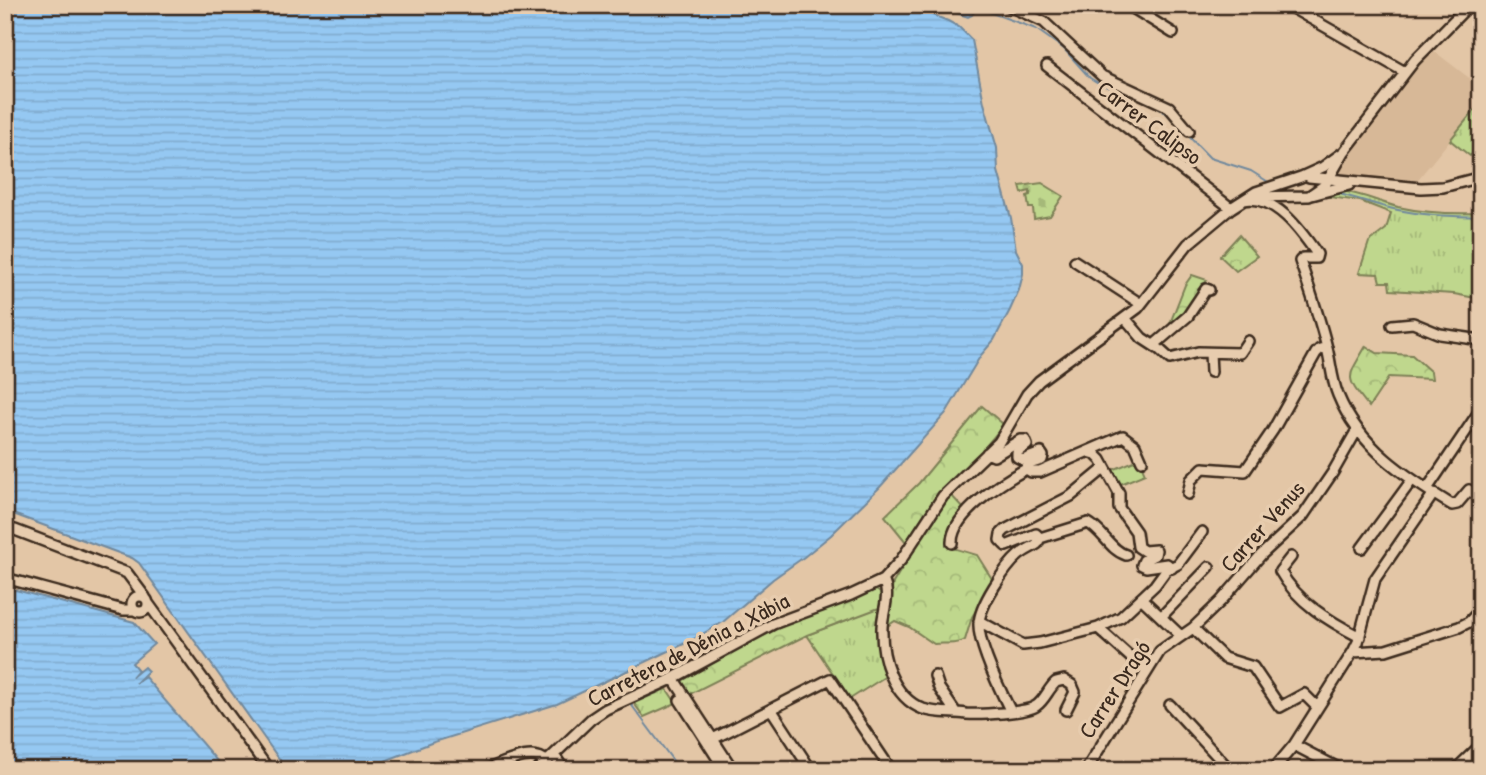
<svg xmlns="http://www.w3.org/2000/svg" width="1486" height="775" font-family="'Patrick Hand',sans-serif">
	<defs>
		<pattern id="grass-tufts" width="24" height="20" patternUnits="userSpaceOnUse" patternTransform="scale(1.75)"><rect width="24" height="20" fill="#bfd78d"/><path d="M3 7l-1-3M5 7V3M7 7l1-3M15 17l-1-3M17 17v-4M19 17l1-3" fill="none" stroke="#a5b979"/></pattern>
		<pattern id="forest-crowns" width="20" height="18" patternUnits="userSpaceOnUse" patternTransform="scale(1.75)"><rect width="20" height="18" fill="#bfd78d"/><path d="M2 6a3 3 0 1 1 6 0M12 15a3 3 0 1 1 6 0" fill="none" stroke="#a5b979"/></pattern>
		<pattern id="cemetery-stones" width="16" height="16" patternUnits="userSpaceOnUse" patternTransform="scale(1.75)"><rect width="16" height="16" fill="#bfd78d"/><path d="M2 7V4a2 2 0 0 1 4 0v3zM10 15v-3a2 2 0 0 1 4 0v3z" fill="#a5b979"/></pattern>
		<pattern id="water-rules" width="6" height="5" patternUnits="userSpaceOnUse" patternTransform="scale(1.75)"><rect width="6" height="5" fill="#95c8f2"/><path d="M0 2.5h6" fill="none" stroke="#81accf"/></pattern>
	</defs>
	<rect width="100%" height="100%" fill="#e3c6a6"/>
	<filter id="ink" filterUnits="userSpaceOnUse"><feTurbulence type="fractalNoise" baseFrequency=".0143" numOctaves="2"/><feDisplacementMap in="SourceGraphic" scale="14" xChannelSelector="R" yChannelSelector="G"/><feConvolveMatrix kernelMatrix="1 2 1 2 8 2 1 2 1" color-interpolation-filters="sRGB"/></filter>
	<g filter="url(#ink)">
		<path fill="#d7b897" d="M1430,48l51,39v15l-66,81 -73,-7 -3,-5 4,-12z"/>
		<path fill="url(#grass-tufts)" stroke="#7d8056" stroke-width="2" d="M1477,107l4,3v35l-11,11 -20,-16z
			M1340,191c21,2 38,11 58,16 27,6 55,7 83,6v86l-27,-5 -64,-4 -1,-8h-9l-2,-8 -19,-1 10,-31 17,-13 5,-16 -31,-12 -31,-4z
			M882,606c-4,23 -8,48 4,70l-36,23 -43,-64z
			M663,688h3l10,15 -32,14 -11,-15z"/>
		<path fill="url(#forest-crowns)" stroke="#7d8056" stroke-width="2" d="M1239,235l18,21 -21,15 -16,-15z
			M1192,275l15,5 -23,36 -17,15 18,-46z
			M1366,346l11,7 35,2 19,17 1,7 -43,-2 -20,30c-24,-31 -23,-27 -3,-61z
			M982,406l21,18v2l-23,27 -45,45 -29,44 -21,-26 34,-33z
			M950,494l15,16c-8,10 -19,22 -19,36l31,9 17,27 -22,35 -7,23c-10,6 -20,2 -31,4l-25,-17 -14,-6 -9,6 7,-44 32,-53z
			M876,590l6,4v12l-3,2 -72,27 -119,60 -8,-13 74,-42 35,-17z"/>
		<path fill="url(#cemetery-stones)" stroke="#7d8056" stroke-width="2" d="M1042,183l21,13 -13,20 -16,3 -1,-11h-4l-2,-12 3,-1v-4l-8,2 -2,-7z"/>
		<path fill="#bfd78d" stroke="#7d8056" stroke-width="2" d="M1139,459l6,15 -29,12 -6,-15z"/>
		<path fill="url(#water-rules)" stroke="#71899d" stroke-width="2" d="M5,5h902l41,16 11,6 13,13 12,63 13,45 1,23 13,47 5,32 7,14v10l-4,16 -9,20 -16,30 -13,15 -35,58 -66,74 -49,48 -27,22 -31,22 -50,43 -33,19 -133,63 -126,39 -69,27h-75l-148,-207 -7,-5 -127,-47z
			M933,5h46l-7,10 -4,2z
			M5,587l129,35 20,22 -22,19 6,7 -6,7 12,-10 4,4 -12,12 9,-6 79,92 -219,1z"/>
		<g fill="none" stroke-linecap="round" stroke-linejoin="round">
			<path stroke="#71899d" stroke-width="2" d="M978,8l58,21 28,20 26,29 10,6 41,15
				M1155,106l12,8 43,44 41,13 19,12
				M1334,193c22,4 43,13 64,17 28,6 55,6 83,7
				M616,675l6,10
				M630,703l50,67"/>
			<defs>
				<path id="minor" d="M1007,5l37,17 58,54 67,31 20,24
					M1128,5l45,28
					M1287,5l118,67
					M1047,66l184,142
					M1309,177l112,11 22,-1 38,-10
					M1309,196l16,-11 19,-33 71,-92 54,-55
					M1253,197l55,-1 41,-11
					M1244,200c31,-6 57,31 73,54l-1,4h-13l-3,3c10,29 20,58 27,87 4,16 5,33 11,47 21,52 68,82 114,110l5,-1 12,-14 12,9
					M1075,261l66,43
					M1125,318l17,20 17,11 11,10 28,-7 42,1 8,-12
					M1392,325l21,-2 27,11 41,6
					M1154,345l34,-29 18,-27 3,1
					M1210,353l1,19
					M1088,452l7,2 6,6 18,33v15l17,24 2,15 6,4 12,-1 -1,5 -11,5 -2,5 4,2 21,-3 5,4
					M987,453l7,3 26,-16h5l2,5 -10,7v5l6,3 18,-7 2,3 -1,4 -13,4 -3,5 5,3h9l83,-36 12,9 7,16
					M1105,468l-34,28 -66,34 -4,4 -1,6 6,6 30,-12 4,4 48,-15c15,8 22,27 38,32
					M1427,489l54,-80
					M1188,494l3,-14 12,-12 42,3 28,-41 43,-77 4,-4 7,-2
					M5,529l10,1 112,43 18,24
					M952,543c-1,-29 52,-62 74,-74
					M1362,548l50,-68
					M1291,557l-11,14c17,31 49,50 80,66
					M5,578l118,32h10
					M883,580c8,15 0,30 -1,47 -1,30 10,70 41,82 14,5 30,3 43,5 13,1 60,-1 70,-8 9,-6 12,-17 20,-24l8,-2 8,5 3,7 -9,18
					M132 604a8 8 0 1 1 16 0a8 8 0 1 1-16 0Z
					M1141,598l39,37
					M148,603l121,167
					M1161,617l48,-50
					M979,621l44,24 17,-2 58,-15 23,-11 34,-32 11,-15 12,-6 24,-32
					M1098,628l49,44
					M1193,628l31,30 29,9 27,40 24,-13 13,13
					M1353,652l5,-10 17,-63 59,-86
					M935,676l4,12 17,25
					M673,678l60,92
					M680,700l45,70
					M1170,705l60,65
					M771,709l40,61
					M1010,710c-9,-18 -32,-65 -31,-86 0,-18 26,-57 40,-69 6,-5 12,-7 18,-11l3,-6
					M707,742l123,-63 61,91
					M1294,745l48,25
					M554,755l10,15
					M485,770c18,-6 47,-23 62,-8
					M538,770l53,-51 15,-10 62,-28 105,-57 78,-29 32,-15 18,-20 42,-64 56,-54 28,-48 12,-13 99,-73 50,-64 43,-36 25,-16 45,-15 22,-10 21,-15
					M1086,770l74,-119 33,-23 28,-27 40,-46 42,-39 30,-44 24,-42
					M1273,770l21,-25 59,-93 33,-2 73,-23 10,-5 12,-13
					M1455,770l26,-25"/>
			</defs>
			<use href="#minor" stroke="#3b2a1e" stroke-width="14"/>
			<use href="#minor" stroke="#e7ccae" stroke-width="9"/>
		</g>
	</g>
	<g text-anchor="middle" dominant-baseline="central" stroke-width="7" stroke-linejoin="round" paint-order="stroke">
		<g font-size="23" fill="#3b2a1e" stroke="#e7ccae">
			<text transform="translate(1150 122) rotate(37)">Carrer Calipso</text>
			<text transform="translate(1262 526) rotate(-48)">Carrer Venus</text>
			<text transform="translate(688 649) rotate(-27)">Carretera de Dénia a Xàbia</text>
			<text transform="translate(1114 689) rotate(-57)">Carrer Dragó</text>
		</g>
	</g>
	<rect width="1486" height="775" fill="none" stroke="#e7ccae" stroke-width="28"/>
	<rect x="14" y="14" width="1458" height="747" fill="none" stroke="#3b2a1e" stroke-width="2.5" filter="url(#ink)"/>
</svg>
